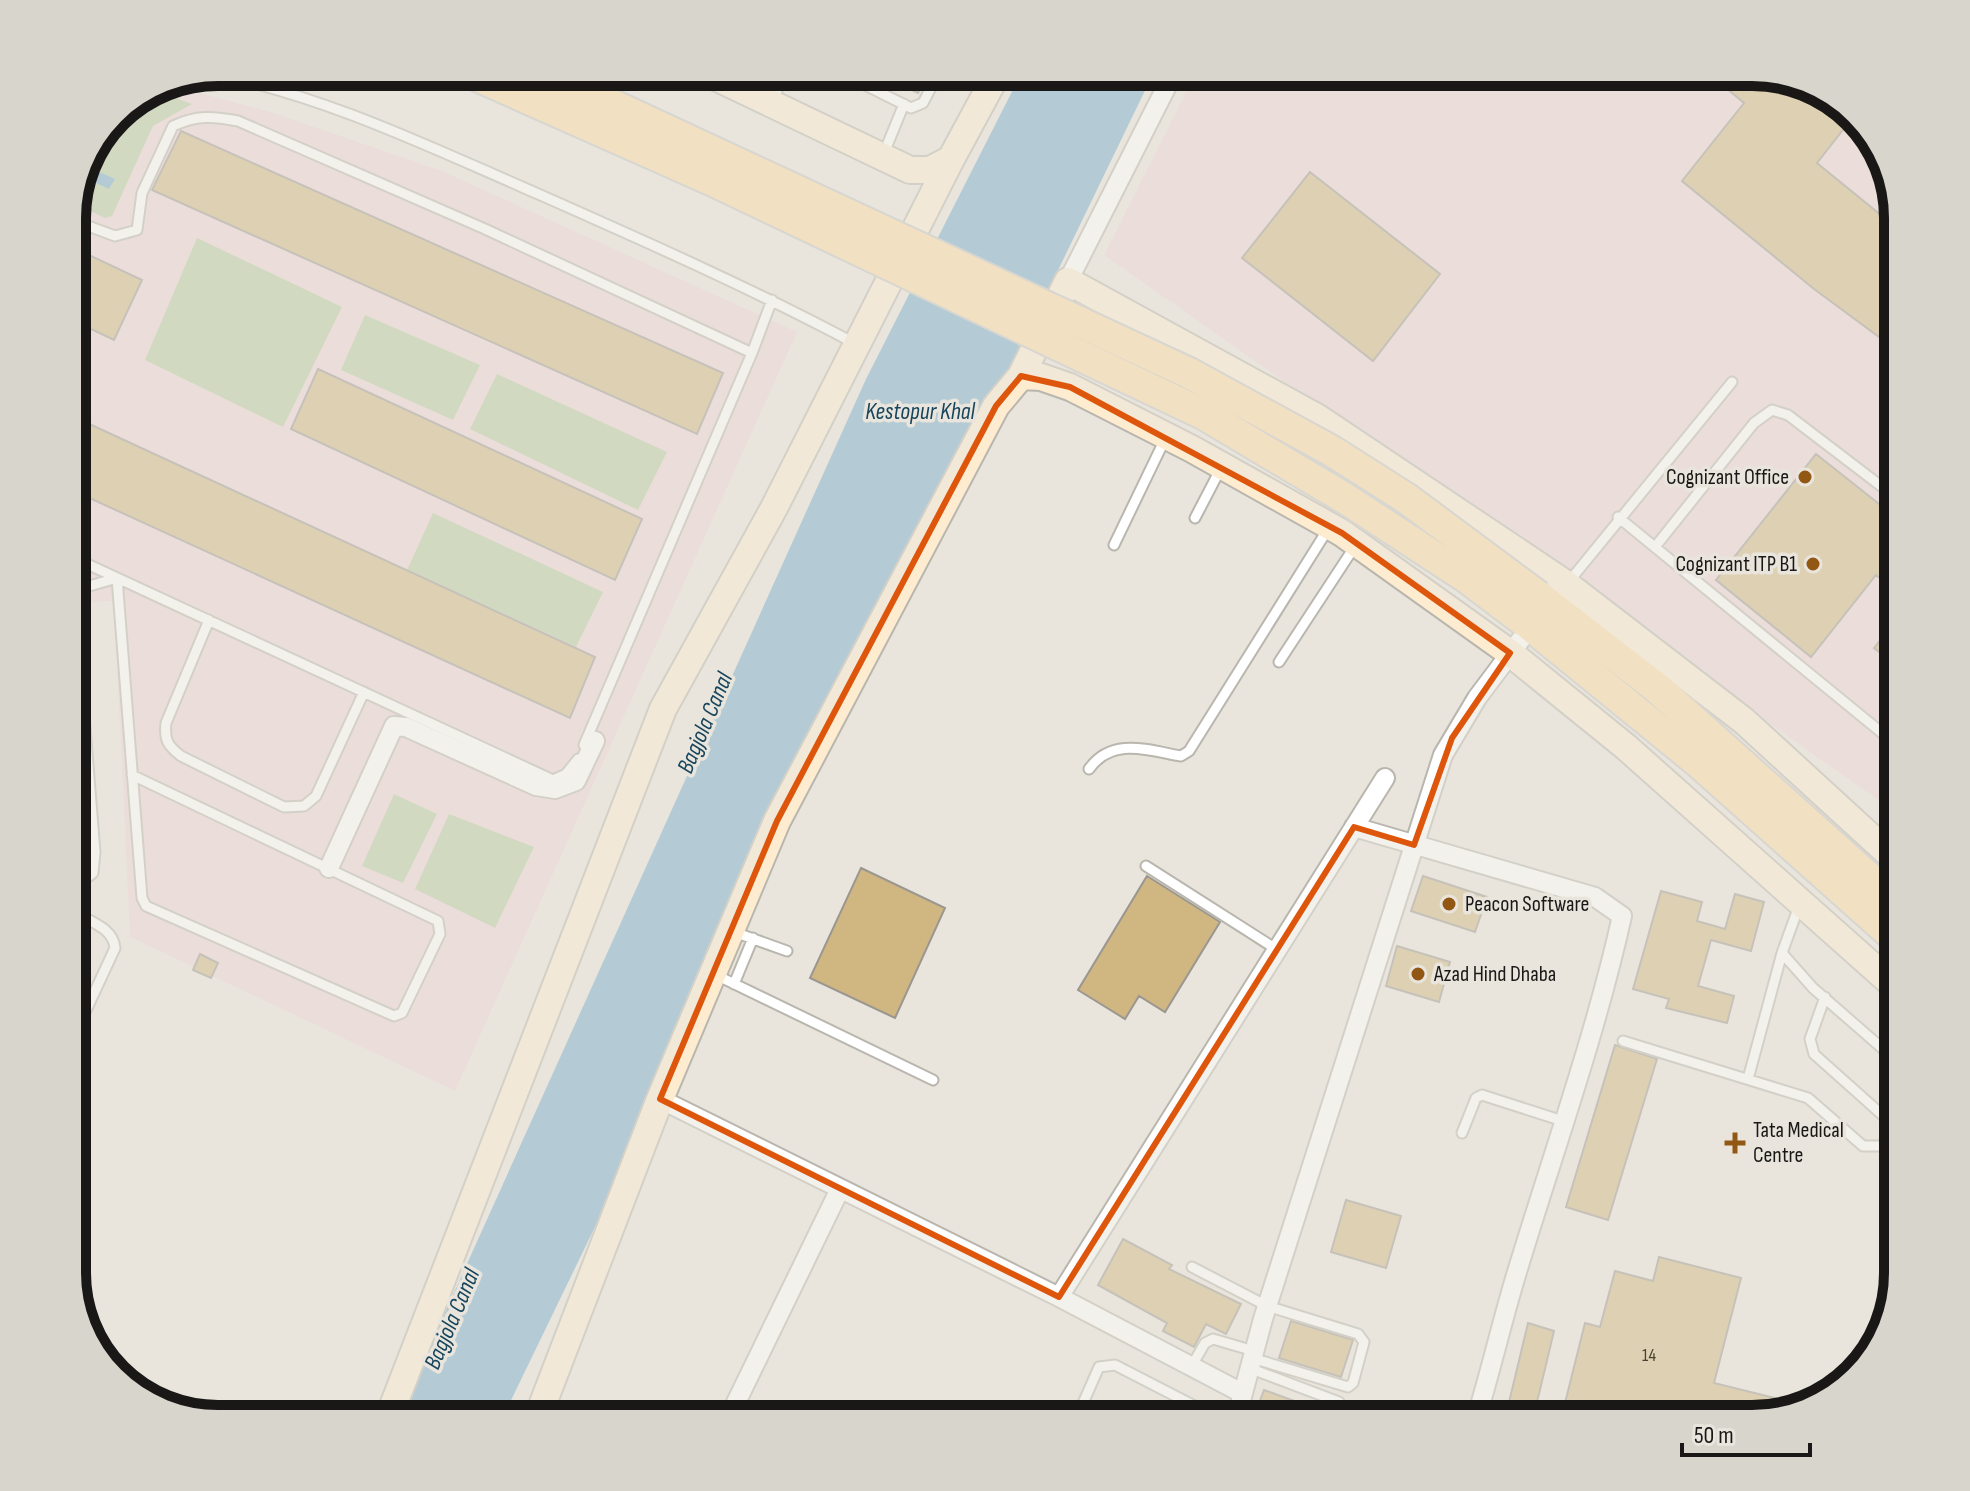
<svg xmlns="http://www.w3.org/2000/svg" width="1970" height="1491" font-family="'Sofia Sans Condensed',sans-serif">
	<rect width="100%" height="100%" fill="#e9e5dd"/>
	<path fill="#eed4d7" d="M1196,72h557l88,30 42,51 15,64v597l-794,-559z
		M178,87l96,26 168,58 355,161 -342,759 -325,-154 -16,-336 -42,2v-395l15,-54 34,-45z"/>
	<path fill="#b5caa0" d="M162,93l30,11 -39,22 -41,90 -7,2 -31,-15 13,-49 34,-45z
		M197,238l145,69 -59,120 -138,-67z
		M365,315l115,50 -27,55 -112,-50z
		M497,374l170,78 -29,58 -168,-81z
		M433,513l170,79 -27,55 -169,-77z
		M394,794l43,20 -34,69 -41,-17z
		M449,814l85,33 -39,81 -80,-39z"/>
	<path fill="#74accd" d="M1022,72h132l-652,1347h-105l469,-1040z
		M84,165l31,14 -6,10 -28,-13z"/>
	<path fill="#d0b782" stroke="#9b9790" stroke-width="2" d="M871,72h58l-11,21z
		M1707,72h46l88,30 12,15 -36,46 81,66v122l-84,-62 -132,-108 62,-78z
		M181,131l542,242 -26,61 -545,-244z
		M1310,172l130,102 -67,87 -131,-103z
		M72,247l70,33 -28,60 -42,-20z
		M318,369l324,150 -27,61 -324,-151z
		M72,416l523,241 -25,61 -498,-228z
		M1816,454l82,65v74l-22,-18 -65,82 -95,-77z
		M1898,618v49l-24,-19z
		M861,868l84,40 -50,110 -85,-40z
		M1147,876l73,46 -55,90 -26,-16 -14,23 -47,-29z
		M1423,876l64,21 -12,35 -64,-21z
		M1661,891l41,11 -5,19 28,8 10,-35 29,8 -13,49 -40,-11 -13,46 36,10 -7,27 -61,-15 3,-9 -36,-10z
		M1397,946l53,16 -11,40 -53,-16z
		M200,954l18,9 -7,15 -18,-8z
		M1615,1045l42,14 -49,161 -42,-13z
		M1346,1200l55,16 -15,52 -55,-16z
		M1123,1239l49,26 -3,4 72,35 -15,30 -20,-10 -12,23 -31,-16 4,-8 -69,-38z
		M1659,1257l82,21 -27,105 93,23 -55,13h-191l24,-96 15,4 15,-56 38,10z
		M1291,1321l62,19 -12,37 -62,-19z
		M1528,1323l26,8 -15,63 -7,25h-27z
		M1264,1390l69,25v4h-80z"/>
	<g fill="none" stroke-linecap="round" stroke-linejoin="round">
		<defs>
			<path id="lane" d="M839,72l72,36 12,-5 16,-31
				M214,74c108,22 205,68 306,112 113,50 225,99 334,157
				M772,102l13,-30
				M884,153l20,-49
				M72,220l43,16 22,-6 5,-37 31,-67c24,-11 39,-10 65,-5l247,108 267,124 20,-53
				M1618,517l280,229
				M1195,518l26,-50
				M1114,545l52,-108
				M1655,547l99,-124 18,-13 16,5 110,84
				M72,557l481,223 13,-6 12,-15
				M1567,584l165,-202
				M72,591l45,-13 25,320 4,8 248,110 8,-3 38,-79 -2,-13 -306,-146
				M209,620l-43,103c-2,17 2,23 15,33l103,51 20,-1 12,-10 48,-104
				M1279,662l76,-116
				M584,745l168,-392
				M1089,769c23,-32 58,-19 92,-13l8,-5 139,-222
				M1146,866l130,83
				M72,881l12,-1 9,-7 2,-21 -11,-137 -4,-9 -8,-3
				M734,932l53,19
				M1782,953l31,35 85,74
				M716,975l217,105
				M734,984l19,-46
				M1825,997l-15,42 4,15 84,75
				M72,1020l11,-3 32,-69c-2,-21 -27,-27 -43,-37
				M1623,1041l185,57 55,48h35
				M1748,1079l34,-126 17,-47
				M1462,1133l14,-35 6,-3 84,27
				M1192,1267l75,39 91,28 6,8 -11,41 -5,4 -96,-29
				M1191,1367l14,-24 8,-4 41,12
				M1249,1368l90,34 4,6 -3,11
				M1076,1419l23,-52 16,-2 105,54"/>
			<path id="street" d="M1068,281l106,-209
				M1354,827l241,70 27,19c-27,121 -69,237 -105,356 -15,49 -26,98 -41,147
				M329,868l65,-142 12,1 130,59 19,3 21,-8 19,-40
				M660,1099l399,198 183,96
				M1059,1297l326,-519
				M728,1419l111,-228
				M1236,1419l27,-100 180,-564 34,-57 54,-72"/>
			<path id="secondary" d="M705,72l205,98h20l21,-11 47,-87
				M1021,376l47,-95 250,137 248,166 178,137 154,141
				M388,1419l275,-710 111,-201 177,-349
				M537,1419l123,-320 117,-278 219,-415 25,-30 20,1 29,10 122,62 150,84 168,120 116,94 272,242"/>
			<path id="primary" d="M1538,596l119,92 241,216
				M1531,626l167,136 200,178"/>
		</defs>
		<use href="#lane" stroke="#b9b6ae" stroke-width="13"/>
		<use href="#street" stroke="#b9b6ae" stroke-width="22"/>
		<use href="#secondary" stroke="#b9b6ae" stroke-width="30"/>
		<use href="#primary" stroke="#c3c3c2" stroke-width="34"/>
		<use href="#lane" stroke="#fff" stroke-width="9"/>
		<use href="#street" stroke="#fff" stroke-width="18"/>
		<use href="#secondary" stroke="#fdecd0" stroke-width="26"/>
		<use href="#primary" stroke="#fad9a0" stroke-width="30"/>
		<defs>
			<path id="primary-bridge" d="M468,72l243,108 494,235 141,84 121,79 57,43
				M542,72l647,301 143,78 74,47 132,98"/>
		</defs>
		<use href="#primary-bridge" stroke="#c3c3c2" stroke-width="34" stroke-linecap="butt"/>
		<use href="#primary-bridge" stroke="#fad9a0" stroke-width="30"/>
	</g>
	<path d="M0 0H1970V1491H0ZM1021,376l49,11 272,146 168,120 -58,85 -38,107 -60,-18 -295,470 -399,-198 117,-278 219,-415z" fill="#e9e5dd" fill-opacity=".55" fill-rule="evenodd"/>
	<path fill="none" stroke="#de560c" stroke-width="6" stroke-linejoin="round" d="M1021,376l49,11 272,146 168,120 -58,85 -38,107 -60,-18 -295,470 -399,-198 117,-278 219,-415z"/>
	<g fill="#915713" stroke="#e9e5dd" stroke-width="3">
		<circle cx="1805" cy="477" r="8"/>
		<circle cx="1813" cy="564" r="8"/>
		<circle cx="1449" cy="904" r="8"/>
		<circle cx="1418" cy="974" r="8"/>
		<path d="M1731 1131h8v8h8v8h-8v8h-8v-8h-8v-8h8z"/>
	</g>
	<g text-anchor="middle" dominant-baseline="central" stroke-width="7" stroke-linejoin="round" paint-order="stroke">
		<g font-size="18" fill="#484031">
			<text x="1649" y="1355">14</text>
		</g>
		<g font-size="22" fill="#1a1816" stroke="#e9e5dd" text-anchor="start">
			<text x="1789" y="477" text-anchor="end">Cognizant Office</text>
			<text x="1797" y="564" text-anchor="end">Cognizant ITP B1</text>
			<text x="1465" y="904">Peacon Software</text>
			<text x="1434" y="974">Azad Hind Dhaba</text>
			<text x="1753" y="1130">Tata Medical<tspan x="1753" dy="25">Centre</tspan></text>
		</g>
		<g font-size="24" font-style="italic" fill="#17455c" stroke="#e9e5dd">
			<text x="920" y="411">Kestopur Khal</text>
			<text transform="translate(705 723) rotate(-67)">Bagjola Canal</text>
			<text transform="translate(452 1319) rotate(-67)">Bagjola Canal</text>
		</g>
	</g>
	<path d="M0 0H1970V1491H0ZM218 86H1752A132 132 0 0 1 1884 218V1273A132 132 0 0 1 1752 1405H218A132 132 0 0 1 86 1273V218A132 132 0 0 1 218 86Z" fill="#d8d5cd" fill-rule="evenodd"/>
	<path fill="none" stroke="#1a1816" stroke-width="10" d="M218 86H1752A132 132 0 0 1 1884 218V1273A132 132 0 0 1 1752 1405H218A132 132 0 0 1 86 1273V218A132 132 0 0 1 218 86Z"/>
	<path d="M1682 1443v12h128v-12" fill="none" stroke="#1a1816" stroke-width="4"/>
	<text x="1694" y="1443" font-size="24" fill="#1a1816" stroke="#e9e5dd" stroke-width="6" paint-order="stroke">50 m</text>
</svg>
